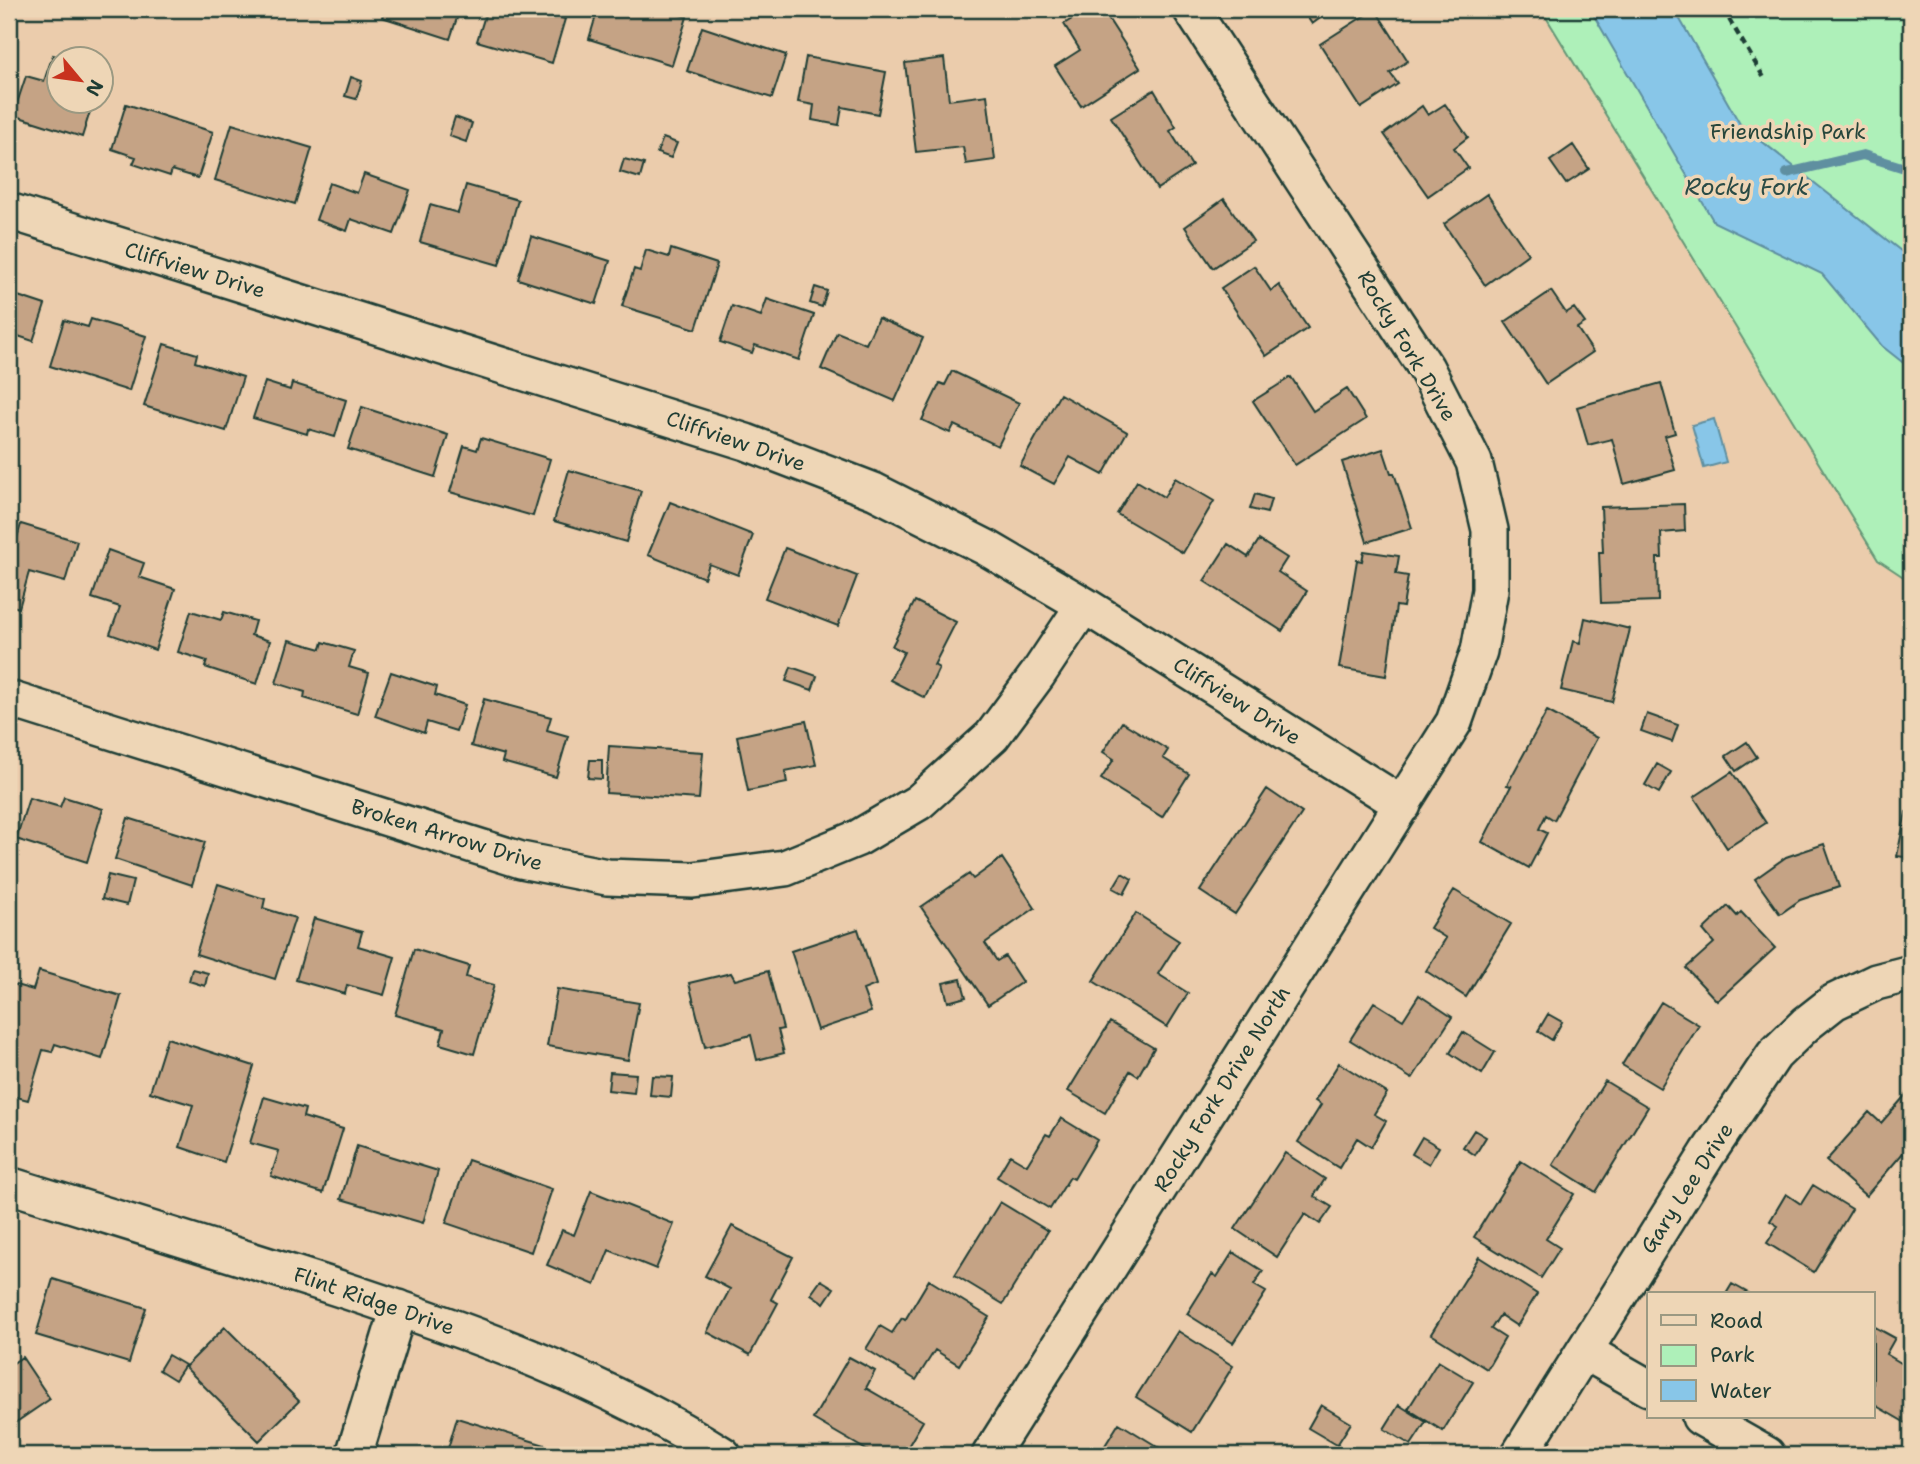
<svg xmlns="http://www.w3.org/2000/svg" width="1920" height="1464" font-family="'Shantell Sans',sans-serif">
	<rect width="100%" height="100%" fill="#ebccac"/>
	<filter id="ink" filterUnits="userSpaceOnUse"><feTurbulence type="fractalNoise" baseFrequency=".0143" numOctaves="2"/><feDisplacementMap in="SourceGraphic" scale="14" xChannelSelector="R" yChannelSelector="G"/><feConvolveMatrix kernelMatrix="1 2 1 2 8 2 1 2 1" color-interpolation-filters="sRGB"/></filter>
	<g filter="url(#ink)">
		<path fill="#aef0b9" stroke="#669676" stroke-width="2" d="M1541,9h370v573l-33,-22z"/>
		<path fill="#88c6e8" stroke="#5e8fa0" stroke-width="2" d="M1590,9h84l66,115 166,131 5,7v107l-29,-23 -60,-72 -108,-52z
			M1714,419l12,43 -22,6 -12,-43z"/>
		<g fill="none" stroke-linecap="round" stroke-linejoin="round">
			<path stroke="#5e8fa0" stroke-width="10" d="M1787,173l76,-18 48,15"/>
		</g>
		<path fill="#c5a385" stroke="#1f3d34" stroke-width="2" d="M384,9h76l-10,30 -68,-22z
			M487,9h44l34,10 -13,44 -75,-22z
			M598,9h62l27,8 -15,48 -83,-26z
			M1088,9h14l38,59 -59,38 -26,-40 25,-16 -16,-26z
			M1302,9h31l-21,15z
			M1375,9l33,52 -18,12 8,11 -37,24 -41,-64z
			M702,27l84,28 -14,43 -85,-27z
			M53,55l15,5h-8v42h33l-11,35 -69,-22 13,-39 18,5z
			M806,57l80,15 -8,42 -36,-7 -3,18 -27,-5 2,-15 -16,-3z
			M944,58l5,42 38,-5 8,65 -29,4 -3,-17 -47,5 -11,-89z
			M351,77l11,4 -6,18 -11,-3z
			M1154,90l22,37 -6,4 22,35 -35,23 -46,-72z
			M126,104l87,28 -15,46 -26,-8 -2,6 -37,-12 3,-7 -24,-8z
			M1445,104l23,33 -14,11 14,20 -40,28 -44,-62 38,-28 6,9z
			M455,117l17,6 -6,19 -17,-6z
			M232,124l80,24 -17,56 -80,-24z
			M663,138l14,5 -6,15 -14,-5z
			M1573,145l16,24 -23,15 -16,-23z
			M624,159l20,5 -4,14 -20,-6z
			M364,174l46,16 -16,44 -43,-15 -4,12 -31,-11 13,-37 28,10z
			M466,185l52,15 -19,65 -79,-23 10,-37 28,8z
			M1487,194l41,60 -43,31 -41,-61z
			M1224,199l29,42 -40,27 -28,-41z
			M531,236l79,25 -14,43 -78,-25z
			M671,249l46,15 -21,65 -74,-23 12,-37 6,2 6,-21 23,7z
			M1254,266l17,25 8,-6 29,43 -42,28 -45,-68z
			M815,287l12,4 -5,16 -12,-4z
			M1551,291l15,22 8,-5 11,15 -8,5 16,24 -47,32 -41,-62z
			M9,293l36,12 -12,36 -24,-8z
			M767,299l47,16 -15,45 -44,-15 -3,8 -32,-11 12,-36 29,10z
			M878,318l45,20 -28,63 -74,-32 16,-37 29,12z
			M91,319l55,17 -17,55 -79,-25 14,-46 24,7z
			M164,344l33,10 -2,8 48,15 -17,54 -82,-25z
			M952,371l67,32 -21,43 -44,-21 -4,8 -28,-13 18,-37 5,2z
			M1291,377l22,34 34,-22 19,30 -71,46 -42,-64z
			M265,382l25,8 2,-7 54,17 -11,37 -27,-8 -1,5 -54,-16z
			M1661,383l14,50 -10,3 10,34 -51,14 -12,-45 -24,6 -11,-38z
			M1060,394l67,38 -24,43 -33,-18 -16,27 -34,-18z
			M362,407l86,28 -13,42 -87,-28z
			M481,438l69,21 -17,57 -83,-24 14,-46 13,4z
			M1383,449l8,24h3l18,55 -45,14 -25,-80z
			M569,470l72,21 -15,51 -72,-21z
			M1175,478l39,23 -31,52 -66,-39 20,-33 27,16z
			M1255,494l16,5 -4,14 -17,-4z
			M670,502l83,33 -15,40 -29,-11 -5,14 -56,-23z
			M1684,504l1,27 -24,2 1,25h-5l1,43 -57,2 -2,-51h4l-2,-45z
			M21,524l56,17 -12,41 -36,-10 -10,36 -10,-3v-46h2z
			M1259,540l28,18 -9,14 29,19 -25,40 -78,-50 24,-37 20,13z
			M785,548l72,28 -19,50 -73,-28z
			M108,550l36,13 -5,14 36,12 -20,61 -45,-16 10,-27 -28,-9z
			M1364,551l35,5 -3,18 12,2 -5,31 -7,-1 -10,70 -47,-8 18,-108 5,1z
			M915,601l41,21 -22,43 5,3 -14,30 -35,-18 14,-28 -12,-6z
			M191,611l30,9 3,-8 31,9 -4,14 19,6 -13,43 -52,-17 2,-6 -29,-9z
			M1585,618l45,11 -18,73 -51,-12 12,-49 7,2z
			M289,640l32,9 2,-7 31,9 -5,16 20,6 -12,41 -53,-16 1,-6 -29,-9z
			M791,667l26,9 -5,14 -26,-9z
			M391,672l46,15 -2,8 30,10 -9,26 -29,-9 -3,11 -49,-17z
			M484,699l67,18 -4,13 21,6 -12,41 -54,-15 2,-7 -33,-9z
			M1547,711l50,27 -43,82 -8,-5 -7,14 8,4 -18,35 -47,-26 29,-56 -4,-1z
			M1647,714l31,11 -6,17 -31,-11z
			M806,721l10,44 -31,6 2,12 -39,8 -11,-55z
			M1122,722l46,28 -5,8 26,16 -27,43 -61,-38 13,-20 -11,-7z
			M1747,742l10,15 -21,14 -10,-15z
			M609,746l94,6 -4,47 -93,-6z
			M590,760h12v19l-14,-1z
			M1657,764l14,8 -12,21 -14,-8z
			M1732,772l34,51 -39,25 -33,-51z
			M1267,789l35,24 -67,101 -35,-23z
			M64,797l39,12 -16,53 -71,-23 13,-41 31,9z
			M1906,812l5,1v45l-14,-2z
			M128,818l77,24 -13,43 -77,-26z
			M1824,844l15,43 -39,13 -20,14 -25,-35 31,-22z
			M1002,858l33,50 -50,35 12,18 8,-5 17,26 -34,23 -67,-98 48,-33 4,5z
			M1122,873l10,6 -8,15 -11,-6z
			M108,875l25,6 -6,24 -25,-6z
			M218,884l47,15 -2,9 32,10 -20,61 -79,-25z
			M1454,890l57,34 -45,73 -40,-26 20,-33 -16,-10z
			M1728,906l9,10 4,-4 34,36 -58,53 -31,-33 28,-25 -11,-13z
			M1136,913l43,28 -21,33 30,19 -21,34 -74,-46z
			M314,918l48,14 -4,14 37,11 -11,38 -37,-10 -2,9 -49,-14z
			M858,929l18,56 -13,5 8,22 -54,18 -26,-79z
			M414,949l55,17 -3,11 28,8 -20,69 -34,-10 4,-15 -49,-14z
			M192,969l16,4 -3,13 -16,-5z
			M39,971l82,25 -19,63 -47,-15 -3,8 -9,-2 -15,50 -19,-5v-112l24,7z
			M768,971l15,58 -5,1 6,23 -27,7 -6,-25 -46,12 -16,-64 42,-10 4,7z
			M961,979l5,18 -18,5 -5,-19z
			M557,989l82,14 -11,57 -81,-14z
			M1419,995l33,22 -40,62 -62,-39 24,-38 29,18z
			M1661,1002l38,23 -39,63 -38,-23z
			M1548,1014l14,8 -10,18 -14,-9z
			M1110,1022l44,26 -16,28 -8,-5 -25,42 -37,-22z
			M1463,1032l32,20 -13,22 -32,-21z
			M167,1038l87,28 -30,96 -44,-15 13,-42 -43,-13z
			M1339,1063l48,30 -13,21 12,7 -15,26 -14,-9 -18,30 -41,-26 23,-37 -6,-4z
			M610,1072l26,2 -2,19 -26,-3z
			M652,1076l21,1 -2,20 -21,-2z
			M1605,1081l43,26 -52,85 -43,-27z
			M1911,1089v71l-8,-7 -37,43 -40,-35 43,-49 12,11z
			M264,1097l41,12 -2,8 40,12 -20,64 -52,-17 8,-25 -29,-8z
			M1061,1118l36,22 -23,39 -4,-2 -20,32 -53,-32 13,-22 17,10 19,-31 4,2z
			M1474,1130l12,7 -11,18 -12,-8z
			M1422,1137l17,10 -10,17 -17,-10z
			M357,1146l81,25 -15,52 -82,-24z
			M1285,1153l40,26 -11,17 18,11 -12,17 -15,-10 -28,43 -42,-28z
			M468,1160l84,29 -21,63 -85,-29z
			M1521,1161l53,33 -28,45 14,9 -19,30 -67,-41z
			M1813,1185l39,24 -38,63 -47,-29 11,-17 -8,-5 16,-27 15,10z
			M591,1191l83,33 -18,45 -47,-19 -14,35 -48,-20 15,-35 12,5z
			M1000,1202l48,29 -45,73 -48,-29z
			M732,1226l61,31 -22,42 7,4 -28,52 -43,-23 23,-43 -25,-13z
			M1233,1252l30,19 -9,14 12,7 -33,51 -46,-29 25,-40 5,3z
			M1479,1257l58,37 -20,32 -17,-11 -9,14 14,9 -18,31 -56,-35z
			M53,1279l93,29 -17,55 -93,-28z
			M821,1280l13,8 -10,15 -13,-9z
			M929,1280l60,37 -30,48 -24,-15 -19,30 -50,-31 14,-23 12,7 10,-15 3,2z
			M1732,1284l18,10h-24z
			M1873,1326l22,12 -9,16 25,15v57l-38,-22z
			M225,1327l74,74 -40,40 -74,-74z
			M1178,1331l55,35 -41,66 -56,-35z
			M168,1355l17,10 -10,15 -16,-10z
			M22,1357l28,42 -41,28v-61z
			M849,1357l26,14 -9,17 57,33 -20,34h-28l-62,-36z
			M1438,1361l35,21 -30,49 -35,-22z
			M1321,1405l30,18 -14,22 -29,-17z
			M1399,1405l27,17 -15,23 -27,-16z
			M457,1418l91,28 -3,9h-99z
			M1119,1423l44,27 -3,5h-61z"/>
		<g fill="none" stroke-linecap="round" stroke-linejoin="round">
			<defs>
				<path id="minor" d="M9,211l737,231 128,49 113,57 97,57 319,200
					M9,699l512,161 86,17 86,3 92,-12 73,-30 61,-36 73,-66 46,-62 46,-69
					M9,1185c112,35 224,69 335,105 131,43 262,91 379,165
					M1584,1351l65,37
					M1700,1417l67,38
					M354,1455l45,-147
					M990,1455l464,-733 25,-71 11,-61v-60l-16,-68 -48,-94 -235,-359
					M1519,1455l189,-302 66,-98 32,-31 28,-22 42,-20 35,-9"/>
			</defs>
			<use href="#minor" stroke="#1f3d34" stroke-width="40"/>
			<path stroke="#1f3d34" stroke-width="4.5" stroke-dasharray="7 5" stroke-linecap="butt" d="M1723,9l43,72"/>
			<use href="#minor" stroke="#eed6b6" stroke-width="35"/>
		</g>
	</g>
	<g text-anchor="middle" dominant-baseline="central" stroke-width="7" stroke-linejoin="round" paint-order="stroke">
		<g font-size="21" fill="#26463b" stroke="#eed6b6">
			<text x="1788" y="132">Friendship Park</text>
		</g>
		<g font-size="21" fill="#1f3d34" stroke="#eed6b6">
			<text transform="translate(195 270) rotate(17)">Cliffview Drive</text>
			<text transform="translate(1407 346) rotate(59)">Rocky Fork Drive</text>
			<text transform="translate(736 441) rotate(19)">Cliffview Drive</text>
			<text transform="translate(1237 701) rotate(32)">Cliffview Drive</text>
			<text transform="translate(447 835) rotate(17)">Broken Arrow Drive</text>
			<text transform="translate(1222 1089) rotate(-58)">Rocky Fork Drive North</text>
			<text transform="translate(1687 1188) rotate(-57)">Gary Lee Drive</text>
			<text transform="translate(374 1301) rotate(19)">Flint Ridge Drive</text>
		</g>
		<g font-size="23" font-style="italic" fill="#2a4b46" stroke="#eed6b6">
			<text x="1747" y="187">Rocky Fork</text>
		</g>
	</g>
	<rect width="1920" height="1464" fill="none" stroke="#eed6b6" stroke-width="35"/>
	<rect x="18" y="18" width="1885" height="1429" fill="none" stroke="#1f3d34" stroke-width="2.5" filter="url(#ink)"/>
	<rect x="1647" y="1292" width="228" height="126" fill="#eed6b6" stroke="#9b9982" stroke-width="2"/>
	<rect x="1661" y="1315" width="35" height="10" fill="#eed6b6" stroke="#9b9982" stroke-width="2"/>
	<text x="1710" y="1328" font-size="21" fill="#1f3d34">Road</text>
	<rect x="1661" y="1345" width="35" height="21" fill="#aef0b9" stroke="#9b9982" stroke-width="2"/>
	<text x="1710" y="1362" font-size="21" fill="#1f3d34">Park</text>
	<rect x="1661" y="1380" width="35" height="21" fill="#88c6e8" stroke="#9b9982" stroke-width="2"/>
	<text x="1710" y="1398" font-size="21" fill="#1f3d34">Water</text>
	<g transform="translate(80 80) rotate(119)"><circle r="33" fill="#eed6b6" stroke="#9b9982" stroke-width="2"/>
	<path d="M0-5L12 26L0 18L-12 26Z" fill="#c8321e"/>
	<text y="-10" font-size="19" font-weight="bold" text-anchor="middle" fill="#1f3d34">N</text>
	</g>
</svg>
